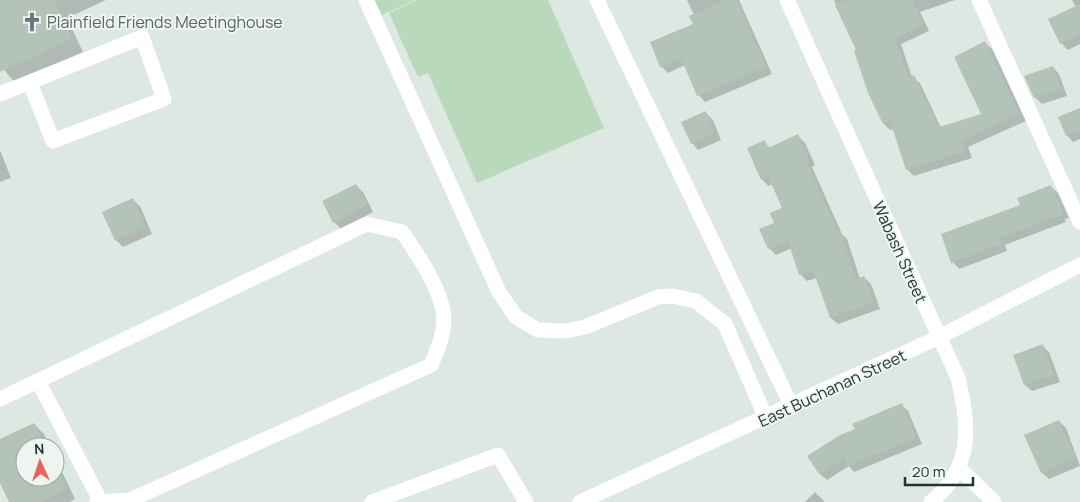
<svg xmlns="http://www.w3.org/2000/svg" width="1080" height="502" font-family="Manrope,sans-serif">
	<rect width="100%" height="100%" fill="#dee8e2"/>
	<path fill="#b8d9ba" d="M375,0h40l-33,15z
		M417,0h131l56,128 -127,55 -49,-110 -10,4 -29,-64z"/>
	<path fill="#0003" d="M0,0h106l-39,18 16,34 -68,31 -15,-18z
		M687,0h52l33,74 -67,28 -6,-7 -14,-30 -17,8 -7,-7 33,-41v-10z
		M834,0h121l-35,12 9,19 -28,13 11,33 8,6 21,45 41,-13 3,-72 7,6 34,72 -58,26 4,11 -58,18 -7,-7 -13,-40 -4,1 -6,-6 -26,-73z
		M1072,0h8v44l-12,6 -7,-7 15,-36z
		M1053,67l6,7 8,22 -25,8 -7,-7z
		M1080,110v29l-7,3 -6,-7z
		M706,113l7,7 8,20 -23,10 -6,-7z
		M798,136l7,7 10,22 -3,2 30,67 5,5 13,40 4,-2 7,7 9,25 -42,15 -7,-6 -14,-40 -10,3 -7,-7 -8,-26 -16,7 -7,-7 7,-25 8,-15 -11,-24 -5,2 -6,-7 2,-37 6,6z
		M0,150l11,28 -11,4z
		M356,185l7,7 10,20 -32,17 -7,-7z
		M1051,187l7,6 11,25 -4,1 1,3 -61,23 2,6 -48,18 -6,-7 -10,-27 78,-29z
		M133,200l7,6 12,28 -29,13 -7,-7z
		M1043,346l6,6 11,30 -28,9 -7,-6 -10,-29z
		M902,405l6,6 14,33 -68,28 -5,-6 -22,14 -7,-6 -11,-18z
		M1059,421l7,7 14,38 -31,13 -7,-6 -16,-37z
		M34,424l10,10 6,13h-25v30h30v-20l20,42 -5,3h-60l-10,-22v-39z
		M815,492l10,10h-20z"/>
	<path fill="#b3c3ba" d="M0,0h54l18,39 -72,33z
		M726,0h11l29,67 -69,29 -16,-38 -21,9 -10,-25 43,-18 -4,-8z
		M847,0h65l12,24 -29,14 14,39 5,-2 25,52 42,-13 -27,-57 31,-16 35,73 -57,26 3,11 -60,19 -16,-49 -7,3 -15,-31 -14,-42 2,-1 -21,-45z
		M1080,4v30l-20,10 -12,-25z
		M1053,66l8,23 -27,9 -10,-22z
		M1080,108v22l-14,6 -8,-19z
		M706,111l9,22 -24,11 -10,-22z
		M798,134l11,25 -3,1 32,71 2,-1 16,49 8,-3 10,26 -44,16 -17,-48 -14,5 -11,-34 -20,8 -9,-20 15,-6 -4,-10 12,-5 -14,-32 -7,4 -14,-32 18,-8 3,8z
		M356,184l11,21 -34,18 -11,-22z
		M1051,185l13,29 -65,24 2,6 -50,19 -10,-29 79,-29 -3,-7z
		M133,198l13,29 -31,14 -13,-29z
		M1043,344l11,31 -30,10 -11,-30z
		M902,403l14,35 -69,28 -3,-7 -25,15 -12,-18 33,-21 15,-6 -3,-5z
		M1059,420l17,38 -35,15 -17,-38z
		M34,423l12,24h-21v30h30v-12l11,24 -25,13h-32l-9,-19v-44z"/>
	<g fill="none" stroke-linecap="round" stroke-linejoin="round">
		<path stroke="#fff" stroke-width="15" d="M366,0l133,292 17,25 22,13 28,1 19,-4 73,-30 14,-1 24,5 29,23 41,94
			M597,0l195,407
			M787,0l171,378c12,48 15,90 -27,124
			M979,0l101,222
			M0,94l142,-57 22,62 -111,42 -23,-58
			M38,381l62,119
			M0,399l367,-175 35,8c15,21 42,62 42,88 0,15 -7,31 -13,45l-301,135 -33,2
			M959,468l35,34
			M372,502l126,-47 28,47
			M580,502l359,-165 141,-72"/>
	</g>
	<defs>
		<symbol id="church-bare" viewBox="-9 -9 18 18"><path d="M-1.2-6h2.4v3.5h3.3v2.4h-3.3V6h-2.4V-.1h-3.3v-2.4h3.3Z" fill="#6b7280" stroke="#eef5f0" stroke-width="2.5" paint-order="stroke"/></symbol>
	</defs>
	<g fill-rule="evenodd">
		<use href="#church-bare" x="18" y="8" width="28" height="28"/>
	</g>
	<g text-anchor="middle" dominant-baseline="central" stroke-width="4" stroke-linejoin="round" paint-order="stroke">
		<g font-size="16" fill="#5b616d" stroke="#eef5f0" text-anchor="start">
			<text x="47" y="22">Plainfield Friends Meetinghouse</text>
		</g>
		<g font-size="16" fill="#20372c" stroke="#eef5f0">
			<text transform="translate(900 252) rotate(66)">Wabash Street</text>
			<text transform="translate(832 388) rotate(-25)">East Buchanan Street</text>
		</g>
	</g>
	<g transform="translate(40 462) rotate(357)"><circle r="24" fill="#eef5f0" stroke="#9ca9a2"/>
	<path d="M0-4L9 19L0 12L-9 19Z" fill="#e9635c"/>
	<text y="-8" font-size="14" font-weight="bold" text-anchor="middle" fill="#20372c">N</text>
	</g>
	<path d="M905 477v8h68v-8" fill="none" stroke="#20372c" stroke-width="2.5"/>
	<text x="912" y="477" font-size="15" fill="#20372c" stroke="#eef5f0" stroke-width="4" paint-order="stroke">20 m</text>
</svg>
